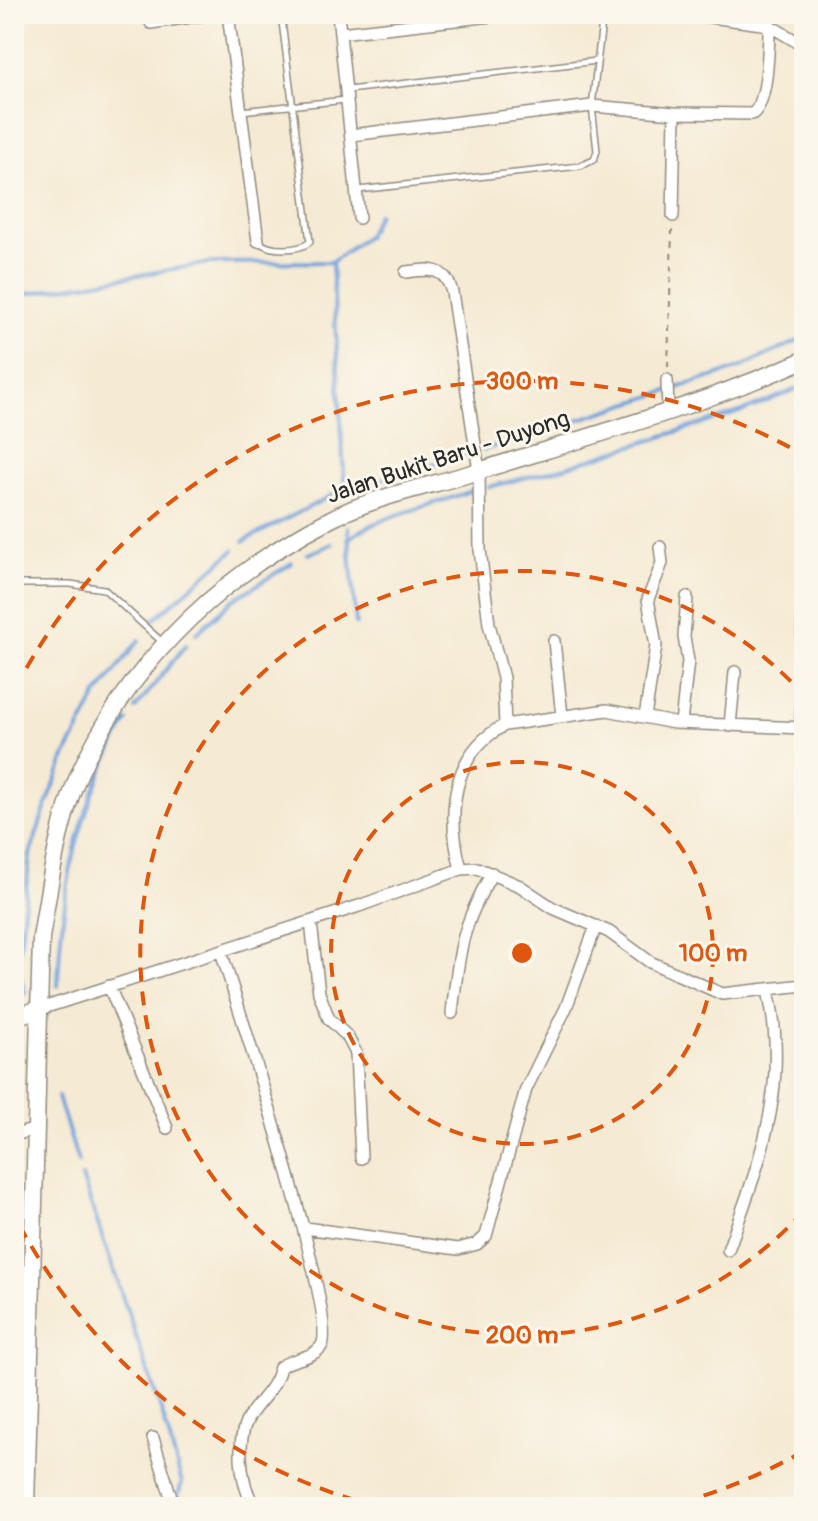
<svg xmlns="http://www.w3.org/2000/svg" width="818" height="1521" font-family="Pangolin,sans-serif">
	<rect width="100%" height="100%" fill="#fbf7ec"/>
	<filter id="ink" filterUnits="userSpaceOnUse"><feTurbulence type="fractalNoise" baseFrequency=".0125" numOctaves="2"/><feDisplacementMap in="SourceGraphic" scale="16" xChannelSelector="R" yChannelSelector="G"/><feConvolveMatrix kernelMatrix="1 2 1 2 8 2 1 2 1" color-interpolation-filters="sRGB"/></filter>
	<filter id="wash" filterUnits="userSpaceOnUse"><feTurbulence type="fractalNoise" baseFrequency=".006" numOctaves="4" result="noise"/><feDisplacementMap in="SourceGraphic" scale="32" xChannelSelector="R" yChannelSelector="G"/><feGaussianBlur stdDeviation="1.8" result="paint"/><feColorMatrix in="noise" values="0 0 0 0 0 0 0 0 0 0 0 0 0 0 0 0 0 1.4 0 .05"/><feComposite in="paint" operator="in"/></filter>
	<g filter="url(#wash)">
		<rect width="100%" height="100%" fill="#f5ead3"/>
		<g fill="none" stroke-linecap="round" stroke-linejoin="round">
			<path stroke="#71a0da" stroke-width="4" d="M332,262l35,-26 11,-22
				M14,296l196,-33 122,-1 13,233
				M483,450l254,-81 67,-31
				M344,484l28,-2 99,-29
				M489,487l70,-18 187,-59 58,-24
				M348,527l8,97
				M348,539c36,-26 84,-32 125,-49
				M244,541l100,-52
				M308,554l24,-10
				M152,621l82,-71
				M196,634l37,-34 59,-37
				M135,709l51,-64
				M14,952l11,41
				M18,964l12,-109 12,-38 23,-60 32,-62 42,-55
				M58,986c3,-97 20,-180 69,-265
				M58,1097l20,65
				M82,1177l81,239 19,67 -4,12 3,12"/>
		</g>
	</g>
	<g filter="url(#ink)">
		<g fill="none" stroke-linecap="round" stroke-linejoin="round">
			<defs>
				<path id="lane" d="M348,90l249,-29
					M241,111l105,-11
					M358,190l222,-24 14,-6 3,-9 -5,-45 11,-92
					M259,241c9,11 40,10 51,1l-29,-228
					M14,584h56l34,5 57,52
					M14,1344l13,2"/>
				<path id="street" d="M149,14l2,9 59,-9
					M228,14l30,227
					M338,14l21,204
					M689,14l80,11 35,21
					M340,33l169,-19
					M351,135l241,-29 83,7 77,1c18,-11 16,-78 18,-100
					M673,216l2,-103
					M406,272c23,-3 39,-6 46,20l27,179 1,79 9,74 14,54 2,47
					M667,380l1,32
					M554,641l8,75
					M645,717l11,-71 -8,-47 14,-36 -2,-16
					M681,723l7,-62 -4,-24 3,-40
					M730,726l5,-54
					M801,728l2,-123
					M461,869c-14,-53 -11,-116 44,-144l102,-15 67,13 130,5
					M311,922l8,71 10,26 18,17 9,17 5,105
					M221,951c16,53 117,364 101,394 -8,14 -30,13 -42,22 -5,22 -18,30 -30,48 -15,22 -10,70 5,92
					M109,986l58,142
					M40,1009l319,-103 102,-37 16,-1 43,18 33,22 56,24 41,30 72,32 82,-9
					M452,1013c7,-62 9,-86 40,-140
					M14,1135l23,-6
					M305,1228l153,21 19,-5 9,-8 40,-147 40,-81 30,-82
					M728,1250c32,-89 62,-164 40,-260
					M153,1438l21,69"/>
				<path id="secondary" d="M14,1017l26,-8
					M26,1507l15,-569c10,-61 18,-126 46,-181 53,-105 139,-184 242,-237 43,-23 97,-33 143,-47 112,-35 225,-66 332,-113"/>
			</defs>
			<use href="#lane" stroke="#908a7f" stroke-width="8"/>
			<use href="#street" stroke="#908a7f" stroke-width="14"/>
			<use href="#secondary" stroke="#908a7f" stroke-width="19"/>
			<path stroke="#908a7f" stroke-width="2" stroke-dasharray="6 6" stroke-linecap="butt" d="M668,367l4,-137"/>
			<use href="#lane" stroke="#fff" stroke-width="5"/>
			<use href="#street" stroke="#fff" stroke-width="11"/>
			<use href="#secondary" stroke="#fff" stroke-width="16"/>
		</g>
	</g>
	<g fill="none" stroke="#df570e" stroke-width="4" stroke-dasharray="14 10">
		<circle cx="522" cy="953" r="191"/>
		<path d="M804 1211A382 382 0 1 1 804 695"/>
		<path d="M804 1451A572 572 0 0 1 665 1507M379 1507A572 572 0 0 1 15 1217M15 689A572 572 0 0 1 804 455"/>
	</g>
	<g text-anchor="middle" dominant-baseline="central" stroke-width="6" stroke-linejoin="round" paint-order="stroke">
		<g font-size="24" fill="#2b2b2b" stroke="#fbf7ec">
			<text transform="translate(448 457) rotate(-18)">Jalan Bukit Baru - Duyong</text>
		</g>
	</g>
	<circle cx="522" cy="953" r="12" fill="#df570e" stroke="#fbf7ec" stroke-width="4"/>
	<g font-size="24" text-anchor="middle" font-weight="bold" fill="#df570e" stroke="#fbf7ec" stroke-width="6" stroke-linejoin="round" paint-order="stroke">
		<text x="522" y="389">300 m</text>
		<text x="713" y="961">100 m</text>
		<text x="522" y="1343">200 m</text>
	</g>
	<rect width="818" height="1521" fill="none" stroke="#fbf7ec" stroke-width="48"/>
</svg>
